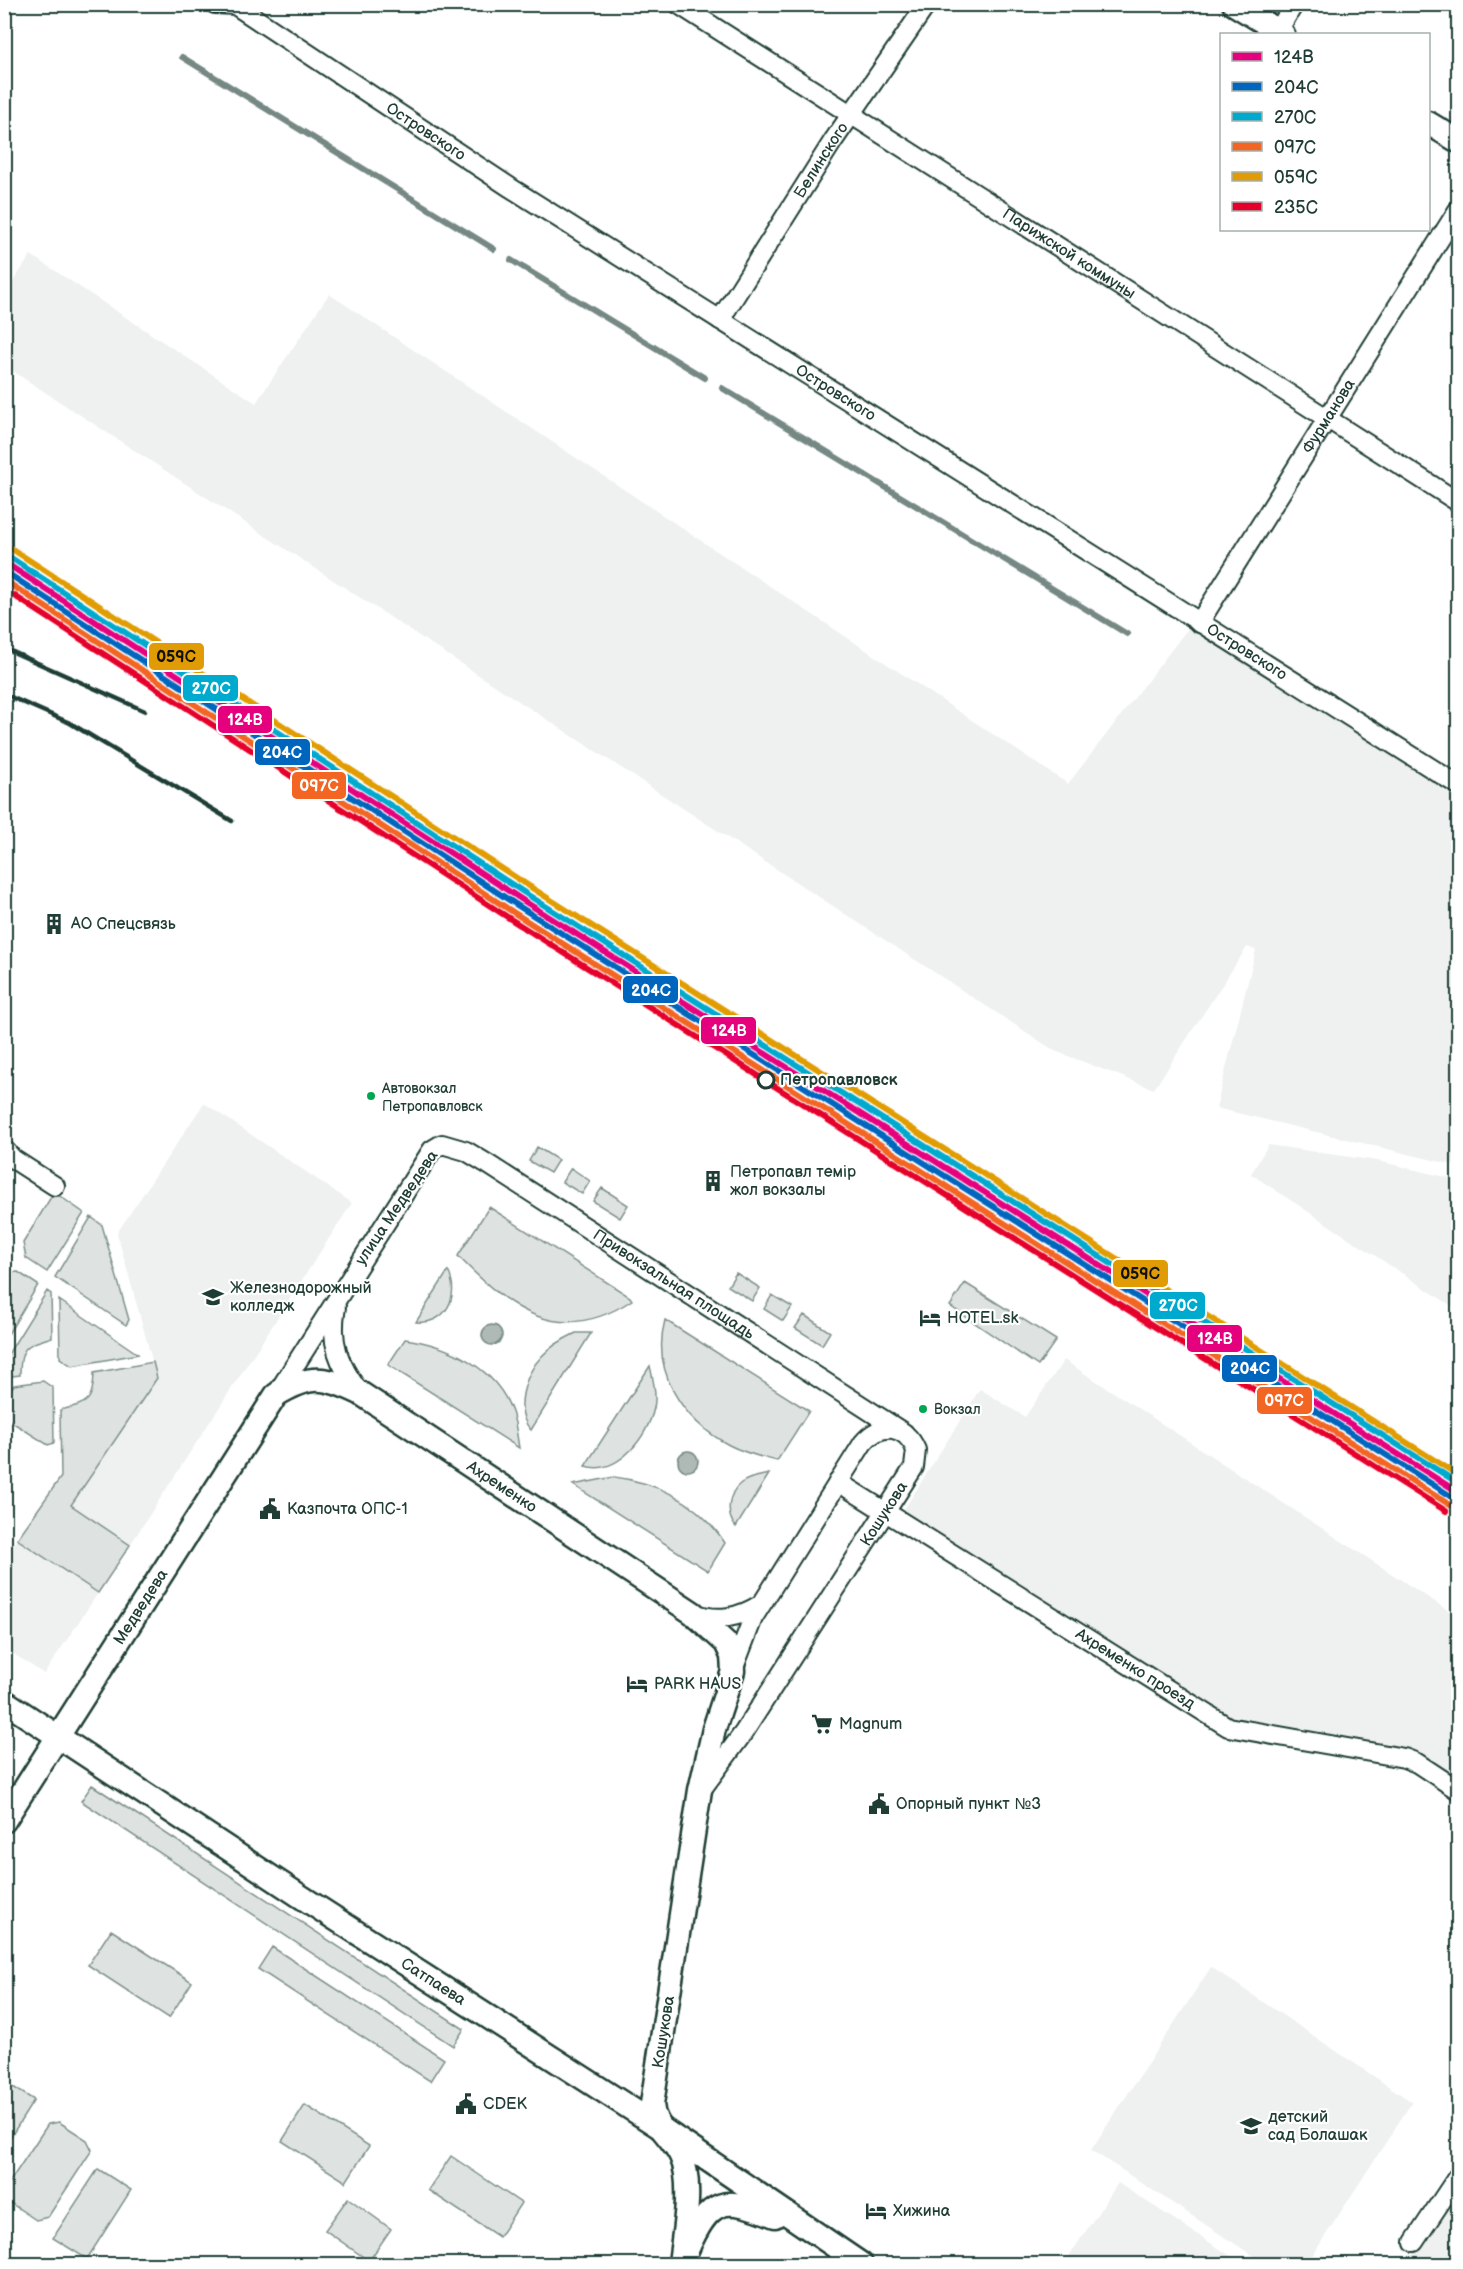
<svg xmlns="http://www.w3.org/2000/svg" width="1463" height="2269" font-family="'Balsamiq Sans',sans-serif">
	<rect width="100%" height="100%" fill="#fff"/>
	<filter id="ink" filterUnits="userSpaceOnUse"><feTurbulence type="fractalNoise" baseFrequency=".0167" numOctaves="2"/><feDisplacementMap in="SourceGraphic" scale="12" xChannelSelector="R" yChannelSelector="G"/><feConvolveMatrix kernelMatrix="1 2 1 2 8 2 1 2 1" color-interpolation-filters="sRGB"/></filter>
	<g filter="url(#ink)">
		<path fill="#eef1f0" d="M31,255l225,148 73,-109 739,490 121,-157 269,170v369l-242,-58 40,-158 -9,-3 -93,142 -99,-38 -1050,-685 -1,-71z
			M204,1103l148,100 -222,342 -59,-40 86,-127 -40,-145z
			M1268,1145l110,16 80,19v130l-207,-136z
			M1064,1360l394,257v161l-40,-27 -190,-36 -325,-204 77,-122 45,28z
			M17,1539l81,54 -54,81 -39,-26v-90z
			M1211,1967l201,135 -105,162h-41l-175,-114z
			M1118,2183l125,81h-179z
			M1458,2188v76h-43l-6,-4z"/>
		<path fill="#dee3e2" stroke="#7e908b" stroke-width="1.5" d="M537,1147l21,13 -8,13 -21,-12z
			M571,1168l19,13 -8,13 -20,-12z
			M602,1188l26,17 -8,13 -27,-17z
			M54,1192l30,21 -37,59 -21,-14 -3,-15z
			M489,1207l141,90 2,3c-72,48 -122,10 -174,-44z
			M91,1217l11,8 27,95 -3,5 -71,-48z
			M448,1271c13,25 -3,55 -32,51z
			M18,1272l20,13 -33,54v-66z
			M736,1273l24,15 -8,13 -24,-15z
			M965,1283l91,57 -18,26 -88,-60z
			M47,1291l4,3 1,43c-26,8 -32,9 -32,38l-15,2v-18z
			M772,1295l20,12 -9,14 -19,-12z
			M59,1300l79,54 -66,12 -12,-8z
			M804,1315l26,17 -8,13 -27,-17z
			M665,1320l144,91 -32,50c-16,-4 -33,-8 -48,-16 -47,-25 -78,-73 -64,-125z
			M576,1333h15l-60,97c-18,-19 -6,-56 10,-73 10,-11 22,-18 35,-24z
			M405,1339c43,6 91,28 107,73 4,11 5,24 7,36l-131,-83z
			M153,1362l4,16 -86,127 59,40 -32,48 -81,-54 44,-62 -1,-67c28,-7 33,-7 34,-37z
			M650,1366c3,13 7,29 4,42 -6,28 -36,68 -69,58z
			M43,1381l10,7 1,55 -6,2 -41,-26 -2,-23 9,-11z
			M769,1474l-33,53c-11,-12 -8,-34 5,-44 8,-6 18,-7 28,-9z
			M614,1477c47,6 85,26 111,66l-17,28 -135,-86z
			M92,1785l372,244 -11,17 -372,-245z
			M111,1930l81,52 -23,36 -81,-53z
			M272,1947l172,112 -14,22 -172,-112z
			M5,2082l29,18 -29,46 -1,-63z
			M305,2105l64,41 -23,36 -64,-41z
			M59,2122l28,18 5,10 -44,67 -12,3 -30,-20 -1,-11 43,-65z
			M451,2156l70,47 -22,34 -71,-47z
			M98,2169l33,21 -44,69 -34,-21z
			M348,2198l43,31 -22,32 -44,-31z"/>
		<path fill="#afbab7" stroke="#758883" stroke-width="1.5" d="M482 1335a10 10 0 1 1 20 0a10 10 0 1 1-20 0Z
			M678 1461a10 10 0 1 1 20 0a10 10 0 1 1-20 0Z"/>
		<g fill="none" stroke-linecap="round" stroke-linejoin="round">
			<path stroke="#758883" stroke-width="6" d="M182,57l312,192
				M511,260l194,118
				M722,388l405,246"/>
			<defs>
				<g id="minor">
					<path id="s1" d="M215,4l20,1 276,183 947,597"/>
					<path id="s2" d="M678,4l780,498"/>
					<path d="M1278,31l16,-27"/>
					<path id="s3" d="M720,320l113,-179 94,-137"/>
					<path id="s4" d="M1199,623l259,-413"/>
					<path d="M4,1149l9,10 42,27"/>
					<path d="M336,1307c-7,35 3,58 24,86"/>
					<path id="s5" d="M276,1395l156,-245 10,-6 24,7 20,12 418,270"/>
					<path id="s6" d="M838,1482l390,245 176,31 13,5 41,27"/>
					<path d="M693,1613c25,9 46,5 68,-9"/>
					<path id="s7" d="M702,1789l42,-57 170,-265 2,-17c-11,-26 -36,-28 -53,-7l-110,175 -20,52"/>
					<path d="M1414,2242l44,-66"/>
				</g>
				<g id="tertiary">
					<path d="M1234,4l49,30"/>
					<path d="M1428,123l30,18"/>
					<path id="s8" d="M4,1701l296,195 358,230 203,138"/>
					<path id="s9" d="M4,1821l272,-426c35,-21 48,-19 84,-2l333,220 33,30 6,13 1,15 -19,58 -14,61 -48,314c1,23 20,32 29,52 13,28 2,79 -1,108"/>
					<path d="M687,2250c23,-52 36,-55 88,-34"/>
				</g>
			</defs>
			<use href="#minor" stroke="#1f3d34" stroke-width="22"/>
			<use href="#tertiary" stroke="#1f3d34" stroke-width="27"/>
			<use href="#minor" stroke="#fff" stroke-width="18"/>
			<use href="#tertiary" stroke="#fff" stroke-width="22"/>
			<path stroke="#1f3d34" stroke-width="4.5" d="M4,579l1454,930
				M4,648l141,63
				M4,694l66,29 162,98"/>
			<defs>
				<path id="rail-1" d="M4,562l520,339 934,591"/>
				<path id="rail-2" d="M4,571l516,336 934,591"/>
				<path id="rail-3" d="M8,556l520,339 930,588"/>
				<path id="rail-4" d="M4,580l512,334 934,591"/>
				<path id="rail-5" d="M12,549l520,339 926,587"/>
				<path id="rail-6" d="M4,589l508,331 934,591"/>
			</defs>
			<use href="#rail-1" stroke="#fff" stroke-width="10"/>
			<use href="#rail-2" stroke="#fff" stroke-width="10"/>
			<use href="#rail-3" stroke="#fff" stroke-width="10"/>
			<use href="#rail-4" stroke="#fff" stroke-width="10"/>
			<use href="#rail-5" stroke="#fff" stroke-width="10"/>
			<use href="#rail-6" stroke="#fff" stroke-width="10"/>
			<use href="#rail-1" stroke="#e5007d" stroke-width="6"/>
			<use href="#rail-2" stroke="#0065bd" stroke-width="6"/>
			<use href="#rail-3" stroke="#00a9ce" stroke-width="6"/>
			<use href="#rail-4" stroke="#f26522" stroke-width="6"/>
			<use href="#rail-5" stroke="#e19c05" stroke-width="6"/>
			<use href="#rail-6" stroke="#e4002b" stroke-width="6"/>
		</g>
	</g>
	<defs>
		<symbol id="building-bare" viewBox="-9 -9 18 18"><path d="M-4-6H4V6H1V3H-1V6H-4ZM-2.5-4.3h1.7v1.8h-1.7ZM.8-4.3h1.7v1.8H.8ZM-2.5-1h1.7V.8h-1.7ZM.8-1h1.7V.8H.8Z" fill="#1f3d34" stroke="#fff" stroke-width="2.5" paint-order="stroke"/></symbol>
		<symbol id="university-bare" viewBox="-9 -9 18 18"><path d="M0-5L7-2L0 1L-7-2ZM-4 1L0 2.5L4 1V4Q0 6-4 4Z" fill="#1f3d34" stroke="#fff" stroke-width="2.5" paint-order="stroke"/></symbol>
		<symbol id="hotel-bare" viewBox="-9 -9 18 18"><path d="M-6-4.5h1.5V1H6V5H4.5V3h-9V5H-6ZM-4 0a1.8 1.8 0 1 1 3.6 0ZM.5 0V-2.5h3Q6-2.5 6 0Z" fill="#1f3d34" stroke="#fff" stroke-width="2.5" paint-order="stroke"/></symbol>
		<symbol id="civic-bare" viewBox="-9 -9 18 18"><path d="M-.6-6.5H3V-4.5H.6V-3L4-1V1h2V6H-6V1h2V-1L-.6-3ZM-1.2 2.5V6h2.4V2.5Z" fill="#1f3d34" stroke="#fff" stroke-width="2.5" paint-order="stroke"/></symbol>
		<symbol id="supermarket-bare" viewBox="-9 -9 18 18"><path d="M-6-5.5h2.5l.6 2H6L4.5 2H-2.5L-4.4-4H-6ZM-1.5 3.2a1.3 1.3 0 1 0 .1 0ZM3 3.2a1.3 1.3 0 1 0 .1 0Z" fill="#1f3d34" stroke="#fff" stroke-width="2.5" paint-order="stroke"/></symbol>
		<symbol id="school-bare" viewBox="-9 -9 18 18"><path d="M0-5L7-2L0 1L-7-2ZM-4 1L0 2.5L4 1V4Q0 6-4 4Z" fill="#1f3d34" stroke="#fff" stroke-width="2.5" paint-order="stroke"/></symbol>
	</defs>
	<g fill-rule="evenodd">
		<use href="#building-bare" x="39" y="909" width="30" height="30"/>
		<use href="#building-bare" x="698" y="1166" width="30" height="30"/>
		<use href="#university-bare" x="198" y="1282" width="30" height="30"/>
		<use href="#hotel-bare" x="915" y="1303" width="30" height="30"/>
		<use href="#civic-bare" x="255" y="1494" width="30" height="30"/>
		<use href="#hotel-bare" x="622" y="1669" width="30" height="30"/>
		<use href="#supermarket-bare" x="807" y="1709" width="30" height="30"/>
		<use href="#civic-bare" x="864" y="1789" width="30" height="30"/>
		<use href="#civic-bare" x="451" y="2089" width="30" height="30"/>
		<use href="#school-bare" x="1236" y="2111" width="30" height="30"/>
		<use href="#hotel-bare" x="861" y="2196" width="30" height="30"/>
	</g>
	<circle fill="#fff" stroke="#1f3d34" stroke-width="3" cx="766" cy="1080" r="8"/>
	<g fill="#00a651" stroke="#fff" stroke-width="2">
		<circle cx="371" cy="1096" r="5"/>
		<circle cx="923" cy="1409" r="5"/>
	</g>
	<g text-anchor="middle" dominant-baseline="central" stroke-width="4.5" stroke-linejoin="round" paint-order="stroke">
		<g font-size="14" fill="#1f3d34" stroke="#fff" text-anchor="start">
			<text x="382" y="1088">Автовокзал<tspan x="382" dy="18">Петропавловск</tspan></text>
			<text x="934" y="1409">Вокзал</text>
		</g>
		<g font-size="16" fill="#1f3d34" stroke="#fff">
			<text stroke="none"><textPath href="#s1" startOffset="249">Островского</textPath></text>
			<text stroke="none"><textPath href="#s3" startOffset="189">Белинского</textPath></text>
			<text stroke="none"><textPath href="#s2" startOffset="464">Парижской коммуны</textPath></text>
			<text stroke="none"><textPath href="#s1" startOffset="735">Островского</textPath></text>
			<text stroke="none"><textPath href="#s4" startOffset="244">Фурманова</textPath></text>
			<text stroke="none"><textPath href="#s1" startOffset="1221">Островского</textPath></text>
			<text transform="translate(397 1208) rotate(-56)">улица Медведева</text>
			<text stroke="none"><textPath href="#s5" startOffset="574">Привокзальная площадь</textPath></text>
			<text stroke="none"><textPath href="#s9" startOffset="765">Ахременко</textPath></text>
			<text stroke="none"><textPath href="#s7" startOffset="330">Кошукова</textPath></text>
			<text stroke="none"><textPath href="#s9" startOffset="254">Медведева</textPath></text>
			<text stroke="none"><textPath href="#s6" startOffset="351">Ахременко проезд</textPath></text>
			<text stroke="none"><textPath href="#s8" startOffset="513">Сатпаева</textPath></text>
			<text transform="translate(664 2032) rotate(-81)">Кошукова</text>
		</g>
		<g font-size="16" fill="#1f3d34" stroke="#fff" text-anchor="start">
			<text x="71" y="924">АО Спецсвязь</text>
			<text x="730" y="1172">Петропавл темір<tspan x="730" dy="18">жол вокзалы</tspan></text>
			<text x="230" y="1288">Железнодорожный<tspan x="230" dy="18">колледж</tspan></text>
			<text x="947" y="1318">HOTEL.sk</text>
			<text x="287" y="1509">Казпочта ОПС-1</text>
			<text x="654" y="1684">PARK HAUS</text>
			<text x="839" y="1724">Magnum</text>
			<text x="896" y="1804">Опорный пункт №3</text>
			<text x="483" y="2104">CDEK</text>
			<text x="1268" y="2117">детский<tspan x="1268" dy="18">сад Болашак</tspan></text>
			<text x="893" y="2211">Хижина</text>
		</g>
		<g font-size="16" font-weight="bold" fill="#1f3d34" stroke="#fff" text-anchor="start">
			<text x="780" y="1080">Петропавловск</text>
		</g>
	</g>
	<g stroke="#fff" stroke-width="2">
		<rect x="148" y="642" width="57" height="29" rx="6" fill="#e19c05"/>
		<rect x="182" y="674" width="57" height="28" rx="6" fill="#00a9ce"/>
		<rect x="217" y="705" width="56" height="29" rx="6" fill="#e5007d"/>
		<rect x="254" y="738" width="57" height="28" rx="6" fill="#0065bd"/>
		<rect x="291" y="771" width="56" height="29" rx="6" fill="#f26522"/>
		<rect x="622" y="975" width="57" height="29" rx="6" fill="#0065bd"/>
		<rect x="700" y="1016" width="57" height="29" rx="6" fill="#e5007d"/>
		<rect x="1112" y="1259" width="57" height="29" rx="6" fill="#e19c05"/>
		<rect x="1149" y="1291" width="57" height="29" rx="6" fill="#00a9ce"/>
		<rect x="1186" y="1324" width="57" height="29" rx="6" fill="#e5007d"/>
		<rect x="1221" y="1354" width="57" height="29" rx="6" fill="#0065bd"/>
		<rect x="1256" y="1386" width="57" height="29" rx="6" fill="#f26522"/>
	</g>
	<g font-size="16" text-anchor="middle" font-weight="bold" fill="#fff">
		<text x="211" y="694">270С</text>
		<text x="245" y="725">124В</text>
		<text x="282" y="758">204С</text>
		<text x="319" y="791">097С</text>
		<text x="651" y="996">204С</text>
		<text x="729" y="1036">124В</text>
		<text x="1178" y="1311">270С</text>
		<text x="1215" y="1344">124В</text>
		<text x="1250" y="1374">204С</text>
		<text x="1284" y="1406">097С</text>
	</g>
	<g font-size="16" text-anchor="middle" font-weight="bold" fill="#111">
		<text x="176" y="662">059С</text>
		<text x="1140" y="1279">059С</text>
	</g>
	<rect width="1463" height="2269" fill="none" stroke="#fff" stroke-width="24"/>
	<rect x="12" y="12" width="1439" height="2245" fill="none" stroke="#1f3d34" stroke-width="2" filter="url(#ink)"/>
	<rect x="1220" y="33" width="210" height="198" fill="#ffffff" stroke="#a5b1ae" stroke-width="1.5"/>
	<rect x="1232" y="52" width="30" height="9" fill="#e5007d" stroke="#a5b1ae" stroke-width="1.5"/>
	<text x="1274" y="63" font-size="18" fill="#1f3d34">124В</text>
	<rect x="1232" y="82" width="30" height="9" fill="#0065bd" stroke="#a5b1ae" stroke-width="1.5"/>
	<text x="1274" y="93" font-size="18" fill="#1f3d34">204С</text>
	<rect x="1232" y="112" width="30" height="9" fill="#00a9ce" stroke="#a5b1ae" stroke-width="1.5"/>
	<text x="1274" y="123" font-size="18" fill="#1f3d34">270С</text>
	<rect x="1232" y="142" width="30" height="9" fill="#f26522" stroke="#a5b1ae" stroke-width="1.5"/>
	<text x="1274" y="153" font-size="18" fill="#1f3d34">097С</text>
	<rect x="1232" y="172" width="30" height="9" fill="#e19c05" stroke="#a5b1ae" stroke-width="1.5"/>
	<text x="1274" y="183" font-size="18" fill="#1f3d34">059С</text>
	<rect x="1232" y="202" width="30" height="9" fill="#e4002b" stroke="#a5b1ae" stroke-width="1.5"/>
	<text x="1274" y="213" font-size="18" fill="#1f3d34">235С</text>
</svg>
